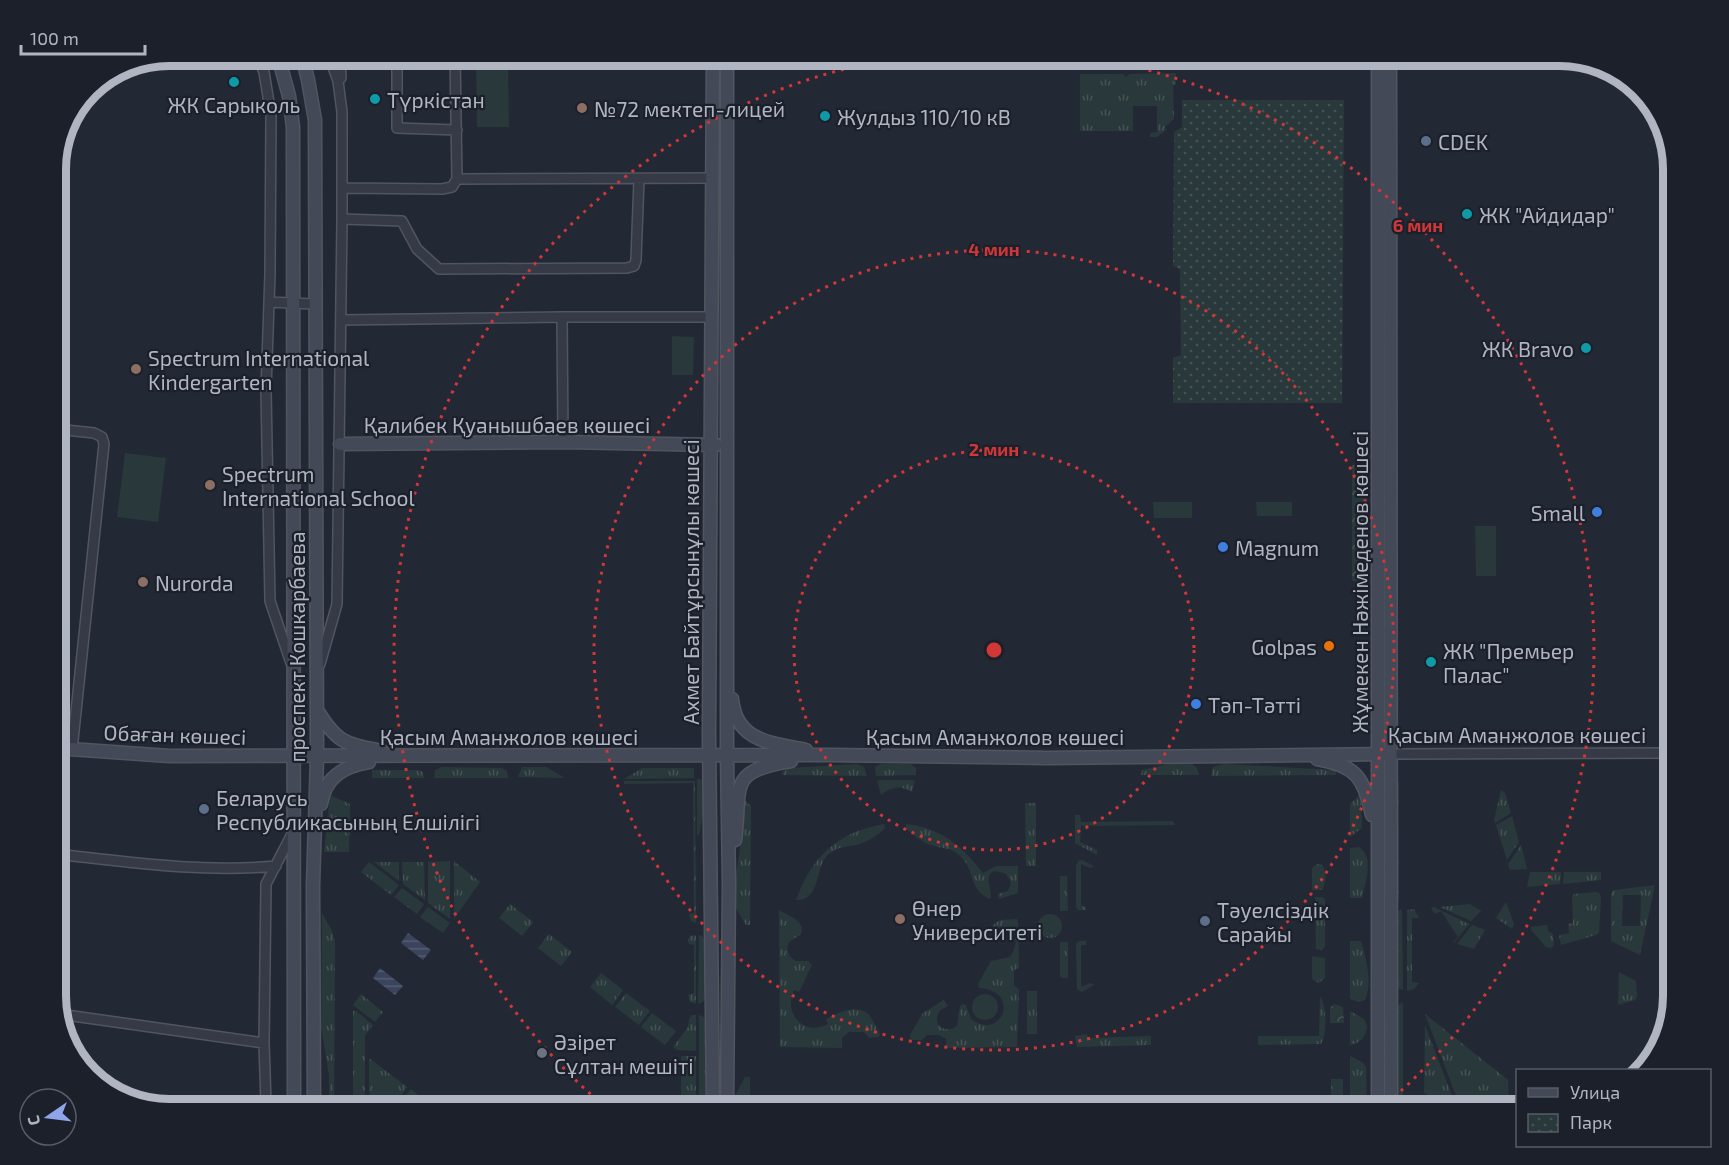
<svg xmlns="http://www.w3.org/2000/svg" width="1729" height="1165" font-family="'Exo 2',sans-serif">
	<defs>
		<pattern id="grass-tufts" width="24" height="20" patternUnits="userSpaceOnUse" patternTransform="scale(1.5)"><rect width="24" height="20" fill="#29383a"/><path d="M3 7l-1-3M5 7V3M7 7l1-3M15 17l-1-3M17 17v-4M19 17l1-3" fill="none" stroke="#465355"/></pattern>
		<pattern id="forest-crowns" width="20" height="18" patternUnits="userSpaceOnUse" patternTransform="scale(1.5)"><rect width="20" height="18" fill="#29383a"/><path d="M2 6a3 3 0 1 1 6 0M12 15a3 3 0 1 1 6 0" fill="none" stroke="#465355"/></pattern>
		<pattern id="park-dots" width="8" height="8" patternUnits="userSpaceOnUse" patternTransform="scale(1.5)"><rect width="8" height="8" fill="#29383a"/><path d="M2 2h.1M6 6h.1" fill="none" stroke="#465355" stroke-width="1.8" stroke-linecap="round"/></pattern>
		<pattern id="water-rules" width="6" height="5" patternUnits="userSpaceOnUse" patternTransform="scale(1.5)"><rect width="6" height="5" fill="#3a445c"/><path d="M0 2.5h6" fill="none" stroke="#545d72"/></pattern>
	</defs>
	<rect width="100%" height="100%" fill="#232835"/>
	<path fill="url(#grass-tufts)" fill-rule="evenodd" d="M1176,73v11l-3,1 1,34 -9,8 1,3 -9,7h-7v-4l7,-1v-26h-24v25h-53v-57h43l3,3 4,-3z
		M857,764l7,3 3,9 -85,-1 1,-4 6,-3z
		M881,764h30l5,4v7l-40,1 -1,-9z
		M1168,764h24l5,4 2,7h-58l1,-5z
		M1224,764l112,6v5l-125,1 2,-9z
		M442,767l60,1 5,3 1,7h-74l1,-8z
		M522,767h24l19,11 -47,-1z
		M642,768h52v10l-70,1z
		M372,770h47l4,2 1,6h-52z
		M697,779h7v29l-5,27h-2z
		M877,780h38l-3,12c-11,-7 -21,-6 -31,3z
		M624,781h71l1,142 -5,-2 -2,-7 5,-1 -1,-130 -69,1z
		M1394,782h5v119l-4,-2z
		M1501,790l4,3 6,20 -16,10 -1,-3z
		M330,795l20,9 -1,48h-25z
		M1359,795l2,6 1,27 -12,9v-33z
		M740,796l11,10 -1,119h-4l-12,-20v-17l6,-39z
		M1025,803h11v63h-10z
		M1075,815h5l1,7 92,-1 2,4 -94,1 -1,16 17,8v5l-22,-12z
		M1512,816l7,26 -12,18 -11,-35z
		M884,824l1,4c-8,8 -18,14 -29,17 -12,2 -21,2 -30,12 -11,13 -6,44 -30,43 16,-44 42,-68 88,-76z
		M906,824c34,3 57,23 77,49l13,-7h22v27l-19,6 -1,-5 10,-3 3,-8 -5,-9c-26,-11 -15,14 -15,23l-1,2c-22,-10 -14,-27 -29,-42 -8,-10 -19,-8 -30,-12 -10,-3 -16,-10 -25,-16z
		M1521,845l6,24 -17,1 -2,-6z
		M1359,847c16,10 6,36 3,51h-12v-50z
		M1082,860l12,6 -4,2 -9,-4v42l5,1v3h-8l-2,-3v-41l2,-5z
		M450,861v58l-22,-16v-41z
		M454,861l26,21 -26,37z
		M369,862l30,23 -8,10 -30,-23z
		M374,862h25v19z
		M402,862h22l1,38 -22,-16z
		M1317,864l5,1c5,5 4,20 0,25h-10v-22z
		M1530,872h31l-1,12 -33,3z
		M1564,872h37v8l-38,4z
		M1060,876h7l1,35h-8z
		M1655,885l-15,70 -29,-14v-48l3,-3zM1623,895h18l-1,31h-18z
		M402,888l22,16 -7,10 -23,-17z
		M1597,892l3,2 1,4 -2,34 -3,3 -35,10 -2,-10 10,-2 -1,-9 5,-1 -1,-26 2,-3z
		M1315,897h8l2,3v46l-3,4 -6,-1z
		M1506,902l8,22 -2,5 -16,-11z
		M510,904l23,18 -11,14 -23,-18z
		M1470,904l11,7 -10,10 -31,-14z
		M428,907l22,16 -7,10 -23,-16z
		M1434,907l35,17 -15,19 -1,-1 5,-5 -17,-26 -6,3 -4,-6z
		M1402,909l1,81 -6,-2 -2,-4 1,-72z
		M1414,909l5,9h-7v64l7,1 -5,6 -7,2v-81z
		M779,910c10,6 27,11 22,24l-12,8c-4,8 0,15 7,19h12l4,4 -13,27 -5,-2c-11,23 9,47 34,34l-2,-5c11,-6 29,-15 41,-6 6,5 9,15 13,21l-1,3 -10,1 -5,-6h-15l-7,6v10l-62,-1z
		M322,913l10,18 3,12 -1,162h-5v-30l-8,-49z
		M1038 926a12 12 0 1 1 24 0a12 12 0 1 1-24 0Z
		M1017,919l1,3 1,46 -5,2v15l5,5 -2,57 -71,1v-9l-7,-4h-12l-5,5h-11l-1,-5 13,-22 21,-13 4,6 -8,4c-9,14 4,25 17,16l3,-20 3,-2 3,1 5,14c30,23 52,-28 8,-31l-1,-4 13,-23 19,-4c7,-9 10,-27 -6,-29 -4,-1 -7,0 -11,0v-3l7,-5z
		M1472,925l13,5 -11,19 -17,-5z
		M1547,925l1,6 5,3 1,11 -3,3 -5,-1 -15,-17v-3z
		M549,934l23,18 -11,14 -23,-18z
		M696,935v69l-6,-2 -2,-7 6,-2v-48l-5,-1 -1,-3 2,-5z
		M699,935l3,1 3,5v56l-2,5 -5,2z
		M1079,941h7v4h-5v42l9,-4 4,2 -12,7 -5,-3 -1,-45z
		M1350,941h11c5,18 12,41 4,59l-6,2 -9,-3z
		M1060,942h8v36h-7l-1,-3z
		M1312,956l13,2v20l-6,5 -7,-4z
		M1619,972l17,9 1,16 -2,3 -17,5z
		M601,973l22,17 -11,15 -22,-18z
		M1027,991h10v43h-10z
		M626,993l24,18 -11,14 -24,-18z
		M361,994l22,18 -8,10 -22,-17z
		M1320,997c7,6 7,39 1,47l-63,1v-9h61z
		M1403,1002v107h-8l1,-102z
		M353,1011h3l17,14 -8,10v74h-12z
		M1350,1011l14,8 3,7c-1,11 -6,17 -17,19z
		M652,1013l24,18 -11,14 -24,-18z
		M1425,1014l83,66 1,29h-48z
		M692,1015h4v36l-19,-1 -4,-3 15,-20 1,-8z
		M699,1015l5,2 1,4v88h-6z
		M1425,1025l32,84h-6l-27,-16z
		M1087,1034l1,4 63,-2v9l-74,2 -2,-11z
		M681,1056h15v53h-15z
		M1350,1056l12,6 4,5 1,42h-17z
		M369,1058l38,29 -16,22h-22z
		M745,1077h5v32h-17v-10z
		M411,1089l10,8 -10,12h-16z
		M1011,1097l20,1v9l-55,2 1,-6z
		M1069,1097h21l34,6v6l-55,-2z"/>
	<path fill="url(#forest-crowns)" d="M1352,465h15l-1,112 -3,5 -11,-1z
		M1334,1004l9,3 1,16h-14v-15z
		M1331,1079h12v27h-12z"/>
	<path fill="url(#park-dots)" d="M1182,100h162l-2,303h-169v-45l8,-3 -1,-86 -7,-3 1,-134 8,-5z"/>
	<path fill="#29383a" d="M508,63l1,64h-32l-1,-64z
		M672,336l22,1 -1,38h-21z
		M125,453l41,5 -8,64 -41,-5z
		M1153,502h39v16h-38z
		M1256,502h36v14h-35z
		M1475,526h21v50h-20z
		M972 1007a13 13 0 1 1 26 0a13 13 0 1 1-26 0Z"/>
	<path fill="url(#water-rules)" d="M408,933l23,17 -8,10 -22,-17z
		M380,968l23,18 -8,9 -22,-17z"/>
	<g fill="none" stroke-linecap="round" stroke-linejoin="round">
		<defs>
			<path id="street" d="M257,56l7,16 7,43 -1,159 -4,116 4,211 21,62
				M340,56l1,22
				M397,56v72l60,2
				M455,56l2,123
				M342,188l100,1 10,-2 5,-8 255,-1
				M342,219l60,2 15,28 22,20 188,-1 7,-2 2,-6 3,-81
				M269,302l45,2
				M341,320l221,-3
				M56,429l38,4 8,4 2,7 -32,306
				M563,442l-1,-125h149
				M320,664l17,-60 5,-385v-107l-4,-31 -9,-25
				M1390,754l283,-1
				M56,854c73,8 146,19 220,12
				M56,872l8,-123
				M59,1014l205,29
				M269,1109l-3,-6 -2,-60 2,-159 27,-52"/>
			<path id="secondary" d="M278,56l11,40 4,31 1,982
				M302,56l6,24 7,40 2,637 -4,129 1,223
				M713,56l-4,678 4,375
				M1378,56v1053
				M1390,56l1,1053
				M340,444l223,-2 153,3
				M732,699c4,43 40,44 74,51
				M317,710c20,33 28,34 65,41
				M56,748l113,8 662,-1 217,3 342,-4
				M1317,759c40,7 46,18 55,56
				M321,804c4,-27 23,-38 48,-42
				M735,840c7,-53 -9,-69 56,-79
				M727,1109l2,-226 -2,-128v-699"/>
		</defs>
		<use href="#street" stroke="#515560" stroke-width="12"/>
		<use href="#secondary" stroke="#515560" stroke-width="15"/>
		<use href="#street" stroke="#363a46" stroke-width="9"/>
		<use href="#secondary" stroke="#444958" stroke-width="12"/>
	</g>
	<g fill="none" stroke="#d23637" stroke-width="3" stroke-dasharray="3 6">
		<circle cx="994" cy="650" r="200"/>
		<circle cx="994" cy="650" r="400"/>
		<path d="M604 1106A600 600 0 0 1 910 56M1078 56A600 600 0 0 1 1384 1106"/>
	</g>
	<g fill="#0f9aa8" stroke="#1b202a" stroke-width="2">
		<circle cx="234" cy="82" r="6"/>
		<circle cx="375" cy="99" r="6"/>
		<circle cx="825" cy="116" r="6"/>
		<circle cx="1467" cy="214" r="6"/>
		<circle cx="1586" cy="348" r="6"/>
		<circle cx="1431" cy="662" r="6"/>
	</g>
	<g fill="#8d6e63" stroke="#1b202a" stroke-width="2">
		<circle cx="582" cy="108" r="6"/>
		<circle cx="136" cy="369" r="6"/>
		<circle cx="210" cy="485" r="6"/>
		<circle cx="143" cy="582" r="6"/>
		<circle cx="900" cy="919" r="6"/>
	</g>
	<g fill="#5c6f8a" stroke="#1b202a" stroke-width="2">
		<circle cx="1426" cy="141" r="6"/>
		<circle cx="204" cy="809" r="6"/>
		<circle cx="1205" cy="921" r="6"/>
	</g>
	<g fill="#3f7fe0" stroke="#1b202a" stroke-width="2">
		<circle cx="1597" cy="512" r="6"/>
		<circle cx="1223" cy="547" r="6"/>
		<circle cx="1196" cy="704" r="6"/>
	</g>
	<circle fill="#e8710a" stroke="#1b202a" stroke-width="2" cx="1329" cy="646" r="6"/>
	<circle fill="#6b7280" stroke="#1b202a" stroke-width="2" cx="542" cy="1053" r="6"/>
	<g text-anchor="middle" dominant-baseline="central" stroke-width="4.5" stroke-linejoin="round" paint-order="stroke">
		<g font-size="21" fill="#b1b5c2" stroke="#1b202a" text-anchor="start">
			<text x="387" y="99">Түркістан</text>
			<text x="234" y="104" text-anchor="middle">ЖК Сарыколь</text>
			<text x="594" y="108">№72 мектеп-лицей</text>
			<text x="837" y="116">Жулдыз 110/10 кВ</text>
			<text x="1438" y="141">CDEK</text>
			<text x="1479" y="214">ЖК "Айдидар"</text>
			<text x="1574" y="348" text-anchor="end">ЖК Bravo</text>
			<text x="148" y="357">Spectrum International<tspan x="148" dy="24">Kindergarten</tspan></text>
			<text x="222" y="473">Spectrum<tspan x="222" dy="24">International School</tspan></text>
			<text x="1585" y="512" text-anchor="end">Small</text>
			<text x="1235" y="547">Magnum</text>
			<text x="155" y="582">Nurorda</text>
			<text x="1317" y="646" text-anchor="end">Golpas</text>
			<text x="1443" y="650">ЖК "Премьер<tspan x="1443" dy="24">Палас"</tspan></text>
			<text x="1208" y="704">Тәп-Тәтті</text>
			<text x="216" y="797">Беларусь<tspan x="216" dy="24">Республикасының Елшілігі</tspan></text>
			<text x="912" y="907">Өнер<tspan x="912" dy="24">Университеті</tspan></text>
			<text x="1217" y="909">Тәуелсіздік<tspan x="1217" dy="24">Сарайы</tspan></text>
			<text x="554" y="1041">Әзірет<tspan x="554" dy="24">Сұлтан мешіті</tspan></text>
		</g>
		<g font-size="21" fill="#b1b5c2" stroke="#1b202a">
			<text x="507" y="424">Қалибек Қуанышбаев көшесі</text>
			<text transform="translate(690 582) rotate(-90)">Ахмет Байтұрсынұлы көшесі</text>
			<text transform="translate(1359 582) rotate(-90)">Жұмекен Нәжімеденов көшесі</text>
			<text transform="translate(296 647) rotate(-90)">проспект Кошкарбаева</text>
			<text transform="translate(175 734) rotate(2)">Обаған көшесі</text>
			<text x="1517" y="734">Қасым Аманжолов көшесі</text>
			<text x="509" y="736">Қасым Аманжолов көшесі</text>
			<text x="995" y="736">Қасым Аманжолов көшесі</text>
		</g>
	</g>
	<path d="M0 0H1729V1165H0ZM169 66H1560A103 103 0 0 1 1663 169V996A103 103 0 0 1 1560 1099H169A103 103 0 0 1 66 996V169A103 103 0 0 1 169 66Z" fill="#1b202a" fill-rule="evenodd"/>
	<path fill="none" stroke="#b1b5c2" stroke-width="8" d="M169 66H1560A103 103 0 0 1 1663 169V996A103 103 0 0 1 1560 1099H169A103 103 0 0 1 66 996V169A103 103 0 0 1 169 66Z"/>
	<circle cx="994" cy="650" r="9" fill="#d23637" stroke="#1b202a" stroke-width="3"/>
	<g font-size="18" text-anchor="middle" font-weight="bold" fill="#d23637" stroke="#1b202a" stroke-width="4.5" stroke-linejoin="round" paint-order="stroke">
		<text x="1418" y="232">6 мин</text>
		<text x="994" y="256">4 мин</text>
		<text x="994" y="456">2 мин</text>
	</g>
	<rect x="1516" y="1069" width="195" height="78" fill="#1b202a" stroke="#575c67" stroke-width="1.5"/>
	<rect x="1528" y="1088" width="30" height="9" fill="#444958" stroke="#575c67" stroke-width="1.5"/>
	<text x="1570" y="1099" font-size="18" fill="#b1b5c2">Улица</text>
	<rect x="1528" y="1114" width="30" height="18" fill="url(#park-dots)" stroke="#575c67" stroke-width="1.5"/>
	<text x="1570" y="1129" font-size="18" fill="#b1b5c2">Парк</text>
	<g transform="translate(48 1117) rotate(256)"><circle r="28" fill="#1b202a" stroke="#575c67" stroke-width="1.5"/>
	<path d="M0-4.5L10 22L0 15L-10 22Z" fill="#8ea5ea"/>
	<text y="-9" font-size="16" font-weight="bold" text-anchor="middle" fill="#b1b5c2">С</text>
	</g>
	<path d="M21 45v9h124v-9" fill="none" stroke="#b1b5c2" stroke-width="3"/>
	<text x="30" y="45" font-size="18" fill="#b1b5c2" stroke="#1b202a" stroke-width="4.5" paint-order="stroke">100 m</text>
</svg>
